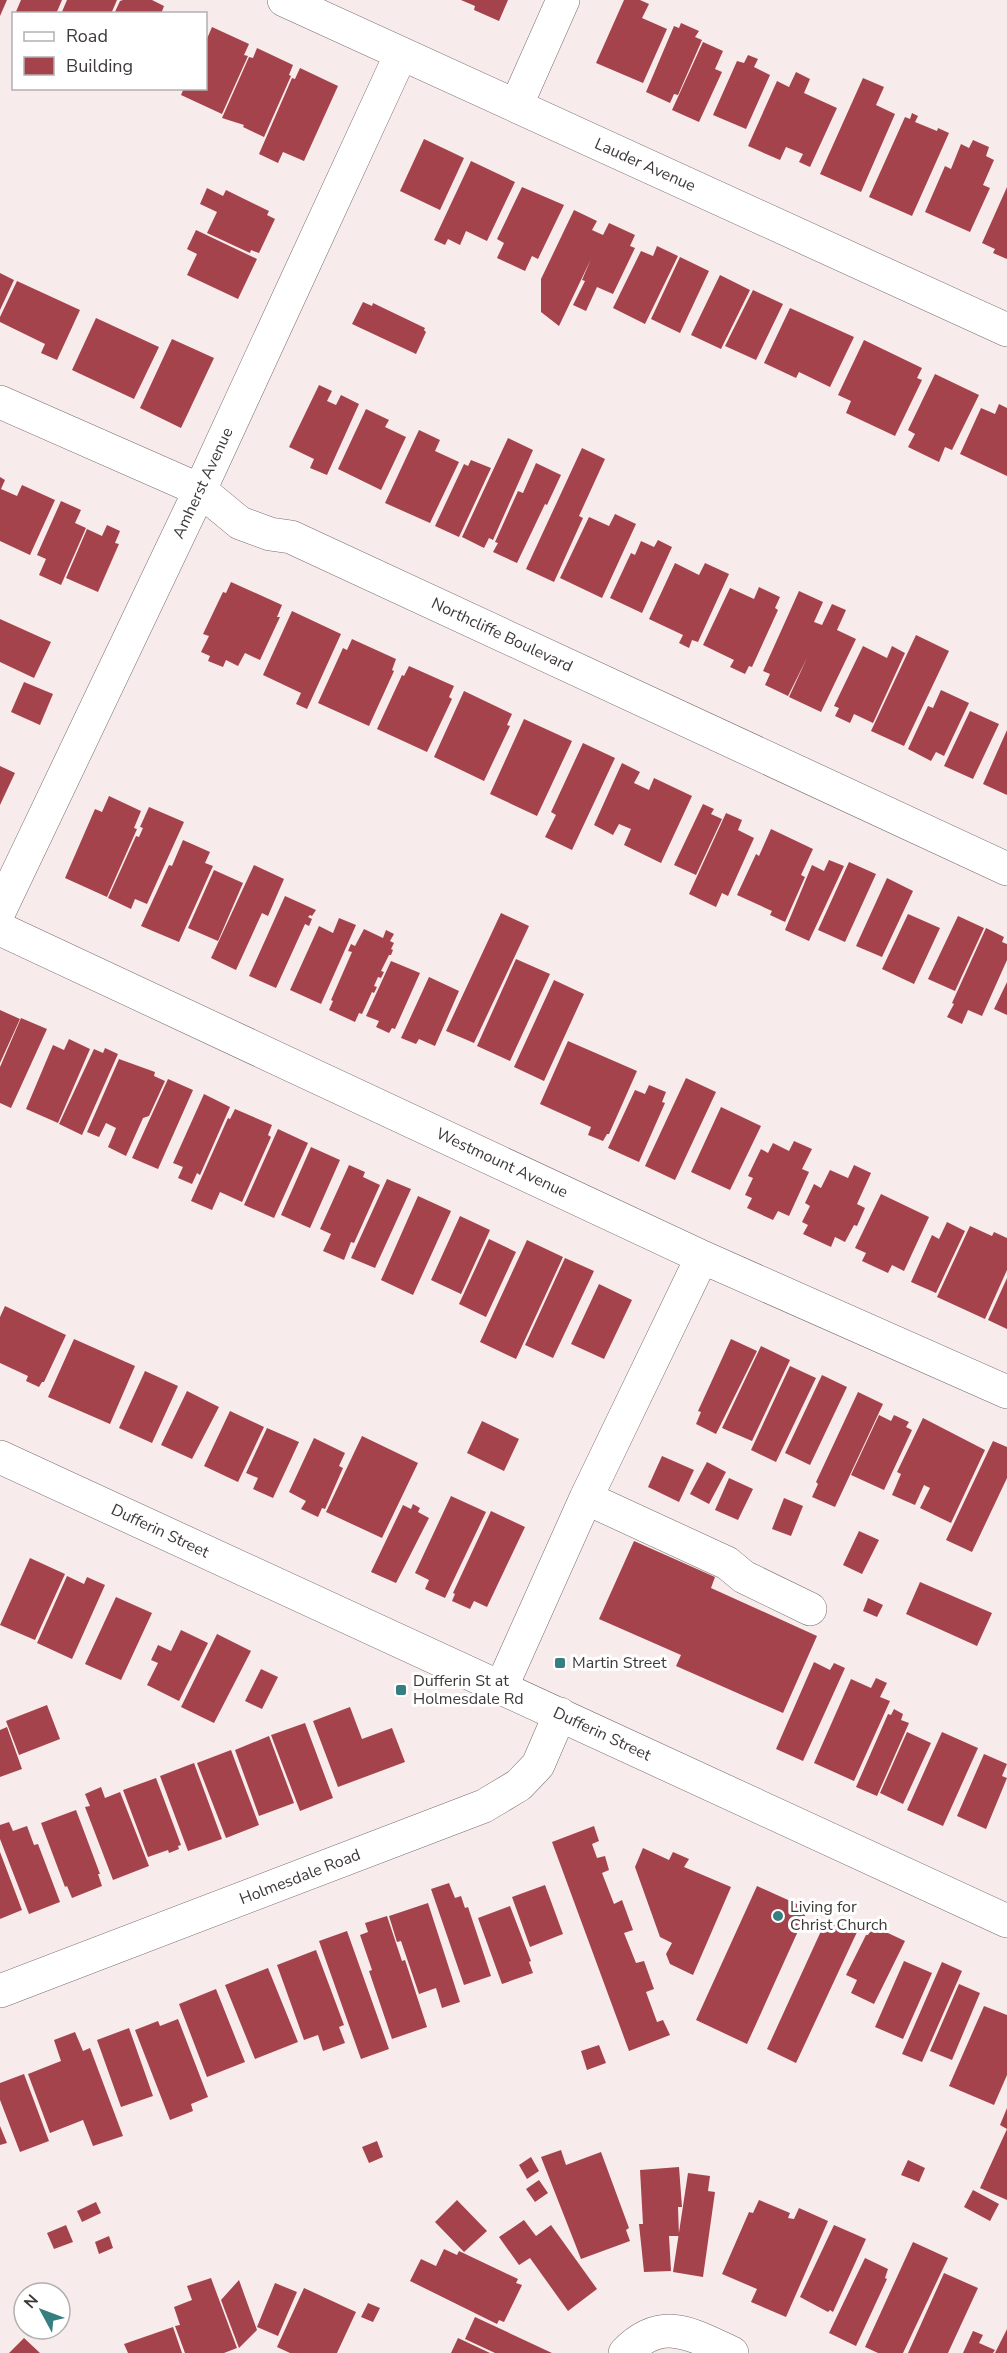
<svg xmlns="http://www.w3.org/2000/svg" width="1007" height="2353" font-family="'Nunito Sans',sans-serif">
	<rect width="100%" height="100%" fill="#f8ebeb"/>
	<path fill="#a5434d" d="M0,0h7l-7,16z
		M21,0h41l-6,14h-41z
		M67,0h50l-6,14h-50z
		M123,0h29l12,6 -3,8h-47l6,-13z
		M461,0h47l-9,21 -25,-11 1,-4z
		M624,0h16l9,4 -7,14 25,11 -24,54 -47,-20z
		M681,23l18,8 -4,6 7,3 -24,55 -4,-1 -4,9 -24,-11 28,-66 5,2z
		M212,27l37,17 -5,11 4,1 -26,58 -41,-19 3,-7h22v-47z
		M703,42l20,9 -8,18 7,3 -23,50 -27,-12z
		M257,48l36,17 -4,10 2,1 -27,61 -21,-10 1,-2 -22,-7 27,-61 4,1z
		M748,55l10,4 -4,8 16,8 -24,54 -33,-14 24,-54 7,2z
		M300,68l38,18 -34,75 -21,-9 -5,11 -19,-9 33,-76 3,1z
		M796,72l14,7 -6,14 33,15 -27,59 -11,-5 4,-8 -17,-7 -6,13 -32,-14 29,-65 12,6z
		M863,78l21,9 -8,18 19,9 -34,78 -41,-18z
		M912,113l6,3 -3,6 22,9 1,-3 11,5 -37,83 -43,-19 36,-80 5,2z
		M424,139l40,19 -24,52 -40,-19z
		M973,140l16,7 -3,9 8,4 -11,25 7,3 -20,44 -45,-20 20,-46 6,3 10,-25 8,4z
		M471,161l44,21 -28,59 -21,-10 -6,14 -12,-6 -3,6 -11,-5z
		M522,187l42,18 -26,54 -6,-3 -7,15 -28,-13 7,-15 -7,-4z
		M1007,187v72l-14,-6 2,-4 -13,-6z
		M207,188l16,8 3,-6 43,21 -2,4 8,4 -16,34 -8,-3 -1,3 -43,-20 10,-21 -17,-8z
		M574,210l23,11 -5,9 11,5 6,-12 26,12 -5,11 5,2 -22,46 -16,-7 -11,24 -13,-6 12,-24 -3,-1 9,-21 -32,67 -18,-14v-33z
		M196,230l61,29 -19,40 -51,-24 10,-21 -10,-5z
		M657,246l21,10 -33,68 -32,-16 28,-57 12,5z
		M680,257l29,14 -29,62 -29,-14z
		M0,273l14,7 -14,30z
		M720,275l30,15 -29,59 -30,-14z
		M17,281l63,29 -23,50 -16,-7 4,-9 -45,-22v-5z
		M753,290l30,14 -27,56 -31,-14z
		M363,302l9,4 1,-3 52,25 -1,2 2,2 -10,22 -64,-30z
		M790,308l64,29 -24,50 -31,-15 -3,6 -32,-15z
		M96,318l63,29 -25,52 -62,-29z
		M172,339l42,19 -33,70 -41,-20z
		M864,340l58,28 -5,10 5,2 -27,56 -49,-23 5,-12 -13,-6z
		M935,374l44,21 -27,55 -7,-3 -6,15 -31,-15 7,-13 -7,-4z
		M319,385l13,6 -5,10 9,4 5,-10 18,9 -32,71 -17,-7 4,-9 -25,-12z
		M999,404l8,4v68l-47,-22 21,-46 14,6z
		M366,409l23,11 -4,7 21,10 -25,53 -43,-21z
		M419,430l21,10 -5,11 24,11 -29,61 -45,-20z
		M508,438l25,12 -40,90 -4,-2 -5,10 -22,-11z
		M582,448l23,11 -26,57 4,2 -29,64 -28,-13z
		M471,460l20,8 -32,69 -24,-11 29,-62 4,2z
		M536,463l25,12 -14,30 -2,-1 -28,59 -24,-11 5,-9 -3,-1 23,-51 5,2z
		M0,477l5,3 -4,9 16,7 5,-11 33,15 -25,55 -30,-14z
		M61,501l20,9 -6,13 11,5 -25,57 -22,-10 7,-16 -9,-4z
		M615,514l21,10 -34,74 -42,-20 29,-61 20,9z
		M107,525l13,6 -5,12 4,1 -21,48 -32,-14 21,-49 15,7z
		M658,540l14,7 -30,66 -32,-15 21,-45 4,2 6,-14 13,6z
		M675,563l24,12 6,-12 24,11 -31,68 -6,-2 -3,8 -10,-5 4,-8 -34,-16z
		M231,582l51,23 -5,12h3l-20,43 -15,-7 -7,13 -12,-6 -3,7 -15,-6 2,-5 -9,-4 8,-16 -6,-2 20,-42 3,1z
		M759,587l21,10 -5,11 3,2 -26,57 -3,-1 -4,8 -15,-7 4,-7 -31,-15 27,-57 24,11z
		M799,591l24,11 -9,20 8,3 10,-21 14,6 -9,20 19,9 -35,73 -32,-15 18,-39 -19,38 -23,-11 5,-11 -7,-3z
		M292,611l49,23 -34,75 -11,-5 5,-11 -38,-18z
		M0,619l51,23 -17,36 -34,-16z
		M916,635l33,16 -45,95 -33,-15z
		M352,639l44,20 -4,11 2,1 -25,55 -51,-23 25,-55 4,2z
		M863,646l24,12 5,-12 13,7 -32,70 -19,-9 -4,9 -15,-7 4,-8 -5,-2z
		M409,666l45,20 -5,11 3,2 -25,53 -50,-23 25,-54 2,1z
		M24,682l29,12 -13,31 -29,-13z
		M941,690l28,13 -25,53 -8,-4 -5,9 -23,-12 20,-43 5,2z
		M464,691l48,23 -5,11 3,1 -26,55 -50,-24z
		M970,711l29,13 -26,55 -29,-13z
		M524,719l48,22 -35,75 -47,-22z
		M1007,730v65l-24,-11z
		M583,743l32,15 -43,92 -27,-13 11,-22 -5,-3z
		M622,763l18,9 -6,11 15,7 5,-12 38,18 -31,67 -37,-18 7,-16 -12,-5 -6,11 -19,-10z
		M0,766l15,7 -15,32z
		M109,796l32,15 -7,17 3,1 -30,68 -42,-19 30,-69 7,3z
		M703,804l11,5 -3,5 11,5 -26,56 -22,-10z
		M149,807l35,15 -37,82 -12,-5 -4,10 -23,-11 28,-62 3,1 4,-9 -3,-1z
		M726,813l16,7 -4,10 16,8 -26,58 -6,-3 -6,14 -27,-13z
		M771,829l42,20 -12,26 4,2 -20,45 -15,-7 2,-4 -35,-16 19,-41 3,2z
		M183,840l27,12 -5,11 8,3 -34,76 -38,-16 28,-61 3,1z
		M829,860l15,6 -35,75 -24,-11 27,-65 12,6z
		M849,862l27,12 -31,68 -27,-12z
		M254,865l30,14 -16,37 -6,-3 -26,57 -25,-12z
		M214,870l29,13 -25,58 -30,-13z
		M887,878l26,13 -31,66 -26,-11z
		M285,896l31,14 -4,6 -2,-1 -2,2 4,2 -3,7 -4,-2 -29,64 -27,-12z
		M501,913l28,13 -55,117 -28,-12z
		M908,914l32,14 -26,56 -32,-15z
		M958,916l26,12 -29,63 -27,-12z
		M339,918l17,7 -35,79 -31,-14 29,-64 14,7z
		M986,928l18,9 -2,5 5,2v16l-25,56 -14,-6 -6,14 -15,-7 7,-13 -2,-1z
		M364,929l19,9 3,-8 8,4 -4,7 4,2 -3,6 2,1 -2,5h-2l-8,16 3,1 -3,6 -3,-1 -4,9 3,1 -3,6 -2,-1 -10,22 -3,-1 -4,9 -26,-12 4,-9 -2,-1 21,-48 -4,-1 3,-7 4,2z
		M516,959l34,15 -40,87 -33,-15z
		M391,961l29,12 -25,56 -3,-1 -3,5 -13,-6 3,-6 -13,-5z
		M429,977l30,14 -24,55 -16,-7 -3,5 -15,-6z
		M554,980l30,14 -40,87 -30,-14z
		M1007,982v33l-13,-6z
		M0,1010l20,9 -20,44z
		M21,1018l26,11 -36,79 -11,-5v-36z
		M69,1039l21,10 -32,74 -32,-14 27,-64 11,5z
		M568,1041l69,30 -28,63h-2l-4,7 -15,-6 3,-8 -51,-23z
		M105,1048l13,6 -36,81 -23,-11 35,-75 9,4z
		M119,1059l36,13 -1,4 11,5 -16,35 -6,2 -17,38 -18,-9 8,-19 -10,-5 -7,14 -12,-5z
		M686,1078l30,14 -41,88 -30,-14z
		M168,1079l25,11 -35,79 -26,-11z
		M649,1085l17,7 -4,10 3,1 -26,59 -31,-14 27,-58 10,4z
		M204,1094l26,13 -30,68 -3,-2 -5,11 -14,-6 5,-11 -10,-4z
		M721,1107l40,19 -31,64 -39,-18z
		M235,1109l37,16 -4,10 3,2 -29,65 -22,-10 -8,18 -21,-9 37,-83 2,1z
		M278,1129l30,14 -34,75 -30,-13z
		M794,1141l18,8 -10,20 7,3 -20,44 -11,-5 -5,9 -26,-12 5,-10 -7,-3 8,-17 -5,-2 13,-27 7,4 5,-10 16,8z
		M311,1147l29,13 -30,68 -29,-13z
		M349,1165l16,7 -2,5 17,8 -26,58 -3,-1 -7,18 -21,-9 8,-17 -11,-5z
		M854,1165l17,8 -14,31 8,4 -8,18 -3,-1 -9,17 -10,-5 -4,10 -28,-13 5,-9 -6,-3 8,-16 -5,-3 9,-19 7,4 9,-18 18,8z
		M387,1179l24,10 -36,79 -24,-10z
		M881,1194l48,23 -25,54 -12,-6 -4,8 -26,-12 4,-8 -11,-5z
		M418,1196l33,15 -38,84 -32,-15z
		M460,1216l30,14 -29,64 -30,-14z
		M947,1222l18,9 -29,62 -25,-11 21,-47 7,4z
		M970,1226l22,10 2,-4 13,6v32l-22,49 -48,-22z
		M489,1239l27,13 -30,65 -27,-13z
		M527,1240l36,17 -47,102 -36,-17z
		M565,1258l29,13 -41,87 -28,-13z
		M1007,1278v51l-19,-9z
		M599,1284l33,16 -28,59 -33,-15z
		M5,1306l61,29 -22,47h-2l-3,5 -13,-6 2,-5 -28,-13v-46z
		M74,1339l61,27 -25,58 -62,-27z
		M731,1339l26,12 -41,83 -20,-10 5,-12 -3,-1z
		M761,1346l29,14 -38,81 -30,-13z
		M790,1366l26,12 -40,84 -25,-12z
		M145,1371l33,15 -26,57 -33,-15z
		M822,1375l25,12 -37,78 -25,-12z
		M187,1391l32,16 -27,52 -31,-14z
		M858,1392l25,12 -48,103 -23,-10 6,-13 -2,-2z
		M230,1411l34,16 -26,55 -34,-16z
		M879,1415l12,6 3,-6 15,7 -3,5 6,3 -28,60 -33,-15z
		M923,1418l62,32 -34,73 -31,-15 10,-20 -6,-3 -9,20 -23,-10 9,-21 -4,-2z
		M482,1421l37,18 -15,32 -37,-18z
		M267,1428l32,14 -26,56 -20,-9 5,-11 -12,-5z
		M362,1436l56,27 -36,75 -56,-26z
		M314,1438l31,15 -6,13 4,2 -18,41 -3,-1 -4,9 -17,-8 5,-8 -17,-9z
		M993,1441l14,6v31l-35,74 -26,-12z
		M662,1456l32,14 -15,32 -31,-15z
		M707,1462l19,10 -17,32 -19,-10z
		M729,1478l24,11 -15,31 -23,-10z
		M451,1496l35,16 -41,86 -20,-9 4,-9 -14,-7z
		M784,1498l19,8 -12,30 -19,-7z
		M413,1504l7,4 -2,4 11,6 -33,65 -25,-11 32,-67 8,4z
		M491,1511l34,16 -38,80 -13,-6 -4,8 -18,-8 3,-7 -2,-1z
		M859,1531l20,9 -17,34 -19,-9z
		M634,1541l81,36 -4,11 106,48 -34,77 -107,-47 5,-11 -82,-36z
		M30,1558l35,16 -30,66 -35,-15z
		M67,1576l17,8 3,-7 18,8 -33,74 -35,-16z
		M920,1582l72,31 -15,33 -71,-32z
		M116,1597l36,16 -31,67 -36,-16z
		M868,1598l15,7 -6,12 -14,-6z
		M181,1630l27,13 -29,58 -32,-16 11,-22 -7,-3 7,-15 13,6z
		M217,1634l34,17 -37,72 -33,-16z
		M814,1662l16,8 4,-7 11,5 -42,93 -27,-12z
		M261,1669l17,8 -16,32 -17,-8z
		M876,1678l11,5 -7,14 10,4 -36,80 -40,-18 37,-84 20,9z
		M47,1705l13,34 -41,16 -13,-34z
		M350,1707l12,32 30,-11 13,34 -67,25 -25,-66z
		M894,1709l9,5 -2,6 8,3 -32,73 -21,-9 32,-73 3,1z
		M305,1723l28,75 -33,13 -29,-76z
		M7,1727l15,42 -22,8v-47z
		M907,1732l24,11 -28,61 -23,-11z
		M942,1732l36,16 -35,78 -36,-16z
		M269,1736l25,67 -35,13 -24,-66z
		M231,1750l28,75 -33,13 -29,-75z
		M984,1754l23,10 -5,12 5,2 -21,51 -29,-13z
		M194,1763l28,76 -34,12 -28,-75z
		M156,1778l25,67 -3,1 1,3 -10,4 -1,-3 -20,7 -25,-67z
		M101,1787l4,11 15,-6 29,74 -36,14 -28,-73 5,-1 -5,-12z
		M76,1810l24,64h-2l4,12 -30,12 -5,-12 -2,1 -24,-64z
		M9,1822l4,9 14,-5 7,19 4,-1 22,58 -31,12 -29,-75v-14z
		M594,1826l5,15 -7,3 5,14 8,-2 4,14 -7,3 12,31 8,-4 11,30 -9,3 12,30 8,-2 10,28 -8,3 11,30 6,-2 7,15 -41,16 -77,-209z
		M643,1848l26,12 4,-8 16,7 -5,8 47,20 -38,88 -23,-11 -4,-10 6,-11 -12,-6 -25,-70z
		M0,1852l22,58 -22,9z
		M449,1883l6,15 6,-2 4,12 3,-1 23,69 -27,9 -33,-96z
		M545,1885l18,49 -33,13 -18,-50z
		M757,1886l51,23 -61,135 -51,-24z
		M428,1903l32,99 -18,6 -6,-20 -17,6 -18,-53 -4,1 -8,-26z
		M510,1906l21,55 -2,1 4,11 -31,11 -24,-66z
		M387,1916l15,45 3,-1 22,67 -35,12 -23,-68 3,-1 -12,-35 8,-3 -3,-9z
		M827,1918l30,14 -61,131 -29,-14z
		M873,1926l32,15 -31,63 -23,-11 6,-13 -11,-5 20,-40h2z
		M347,1931l42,118 -28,10 -42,-118z
		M316,1950l28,75 -5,2 6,16 -22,8 -5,-16 -14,5 -27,-75z
		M904,1961l28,12 -29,66 -28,-12z
		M942,1962l20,9 -40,91 -20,-8z
		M268,1968l30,74 -43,17 -30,-74z
		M959,1984l21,9 -28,67 -22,-9z
		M216,1989l29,73 -38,15 -28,-73z
		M984,2006l23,9v60l-13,30 -45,-19z
		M178,2019l30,78 -17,7 2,7 -23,9 -35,-90 23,-9 2,5z
		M129,2028l24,68 -32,11 -24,-67z
		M75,2032l8,19 7,-3 33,88 -30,10 -10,-26 -33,13 -22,-59 33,-13 -7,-21z
		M599,2045l7,18 -19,7 -6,-19z
		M24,2074l25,67 -29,11 -20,-52v-17z
		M1007,2108v92l-27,-12 27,-59 -7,-4z
		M0,2126l7,17 -7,2z
		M377,2141l6,16 -14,6 -7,-16z
		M561,2150l5,15 35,-13 28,76 -3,2 4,11 -49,18 -40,-102z
		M531,2157l8,14 -12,8 -8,-14z
		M908,2160l17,8 -6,14 -18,-7z
		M679,2167l3,40h-4l1,29h-10l2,35 -27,1 -5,-48h4l-3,-54z
		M688,2173l22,3 -2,15 7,1 -12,85 -30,-5z
		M539,2180l9,13 -13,9 -9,-13z
		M973,2190l26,14 -9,17 -26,-14z
		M457,2200l30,31 -23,21 -29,-30z
		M759,2200l31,13 -2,5 6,1 5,-11 29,13 -42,96 -35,-15 6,-13 -35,-15 27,-62 4,1z
		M96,2202l5,11 -19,9 -5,-11z
		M524,2220l12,16 15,-11 46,64 -29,22 -38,-53 -11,7 -20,-28z
		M66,2225l7,17 -19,7 -7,-16z
		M834,2225l32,14 -33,73 -3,-2 -2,2 -28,-15z
		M109,2236l4,12 -14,6 -4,-12z
		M913,2242l35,16 -45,95h-25l-13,-6z
		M444,2249l13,6 2,-4 59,28 -2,4 6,2 -18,37 -5,-2 -2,4 -87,-43 11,-22 15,7z
		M865,2258l23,11 -3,9 2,1 -31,67 -27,-13z
		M944,2273l34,15 -30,65h-40z
		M211,2278l26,70 -13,5h-39l-10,-27 5,-1 -6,-18 18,-7 -5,-14z
		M239,2280l18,50 -18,18 -18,-48z
		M275,2283l22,9 -19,44 -21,-9z
		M304,2288l52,24 -19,41h-47l-13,-6z
		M368,2303l12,5 -7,14 -12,-5z
		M475,2317l77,36h-57l-30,-14z
		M173,2327l9,26h-54l-4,-9z
		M1007,2329v24h-12z
		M973,2331l10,4 -4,8 16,7 -2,3h-30z
		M24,2338l16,15h-31z
		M458,2338l32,15h-39z"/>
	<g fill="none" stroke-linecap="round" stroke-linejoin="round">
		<defs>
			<path id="minor" d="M284,0l723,330
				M516,106l47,-106
				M0,402l200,88 40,33 30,11 21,3 716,332
				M0,910l200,-420 201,-436
				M0,929l702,328 305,135
				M586,1498l141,65 17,14 66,32
				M501,1688l85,-190 116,-241
				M0,1991l484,-185 35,-21 19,-20 22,-51
				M625,2353c37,-38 66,-19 107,0"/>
			<path id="major" d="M0,1457l1007,464"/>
		</defs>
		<use href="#minor" stroke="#776c6c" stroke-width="34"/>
		<use href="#major" stroke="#776c6c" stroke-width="34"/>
		<use href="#minor" stroke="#fff" stroke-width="33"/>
		<use href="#major" stroke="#fff" stroke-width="33"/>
	</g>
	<g fill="#367f81" stroke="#fff" stroke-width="2">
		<rect x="554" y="1657" width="12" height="12" rx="3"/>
		<rect x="395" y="1684" width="12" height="12" rx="3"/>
		<circle cx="778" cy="1916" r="6"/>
	</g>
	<g text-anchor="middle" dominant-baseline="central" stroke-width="6" stroke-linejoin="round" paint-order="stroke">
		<g font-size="16" fill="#3f3a3a" stroke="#fff">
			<text transform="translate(645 165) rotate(24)">Lauder Avenue</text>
			<text transform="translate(203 483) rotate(-65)">Amherst Avenue</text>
			<text transform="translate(502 635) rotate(25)">Northcliffe Boulevard</text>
			<text transform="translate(502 1163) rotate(25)">Westmount Avenue</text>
			<text transform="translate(160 1531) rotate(25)">Dufferin Street</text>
			<text transform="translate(602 1734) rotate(25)">Dufferin Street</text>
			<text transform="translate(300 1877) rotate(-21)">Holmesdale Road</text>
		</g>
		<g font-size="16" fill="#3f3a3a" stroke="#fff" text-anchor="start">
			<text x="572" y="1663">Martin Street</text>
			<text x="413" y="1681">Dufferin St at<tspan x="413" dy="18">Holmesdale Rd</tspan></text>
			<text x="790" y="1907">Living for<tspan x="790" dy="18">Christ Church</tspan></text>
		</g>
	</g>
	<rect x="12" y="12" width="195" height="78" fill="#ffffff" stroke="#b2b0b0" stroke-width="1.5"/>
	<rect x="24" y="32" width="30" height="9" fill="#ffffff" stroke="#b2b0b0" stroke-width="1.5"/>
	<text x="66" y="42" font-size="18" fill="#3f3a3a">Road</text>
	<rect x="24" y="57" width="30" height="18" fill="#a5434d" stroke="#b2b0b0" stroke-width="1.5"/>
	<text x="66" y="72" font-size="18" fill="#3f3a3a">Building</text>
	<g transform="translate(42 2311) rotate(311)"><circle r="28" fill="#ffffff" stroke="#b2b0b0" stroke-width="1.5"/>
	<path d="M0-4.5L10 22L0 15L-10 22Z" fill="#367f81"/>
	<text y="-9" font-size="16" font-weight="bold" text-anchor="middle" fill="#3f3a3a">N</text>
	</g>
</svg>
